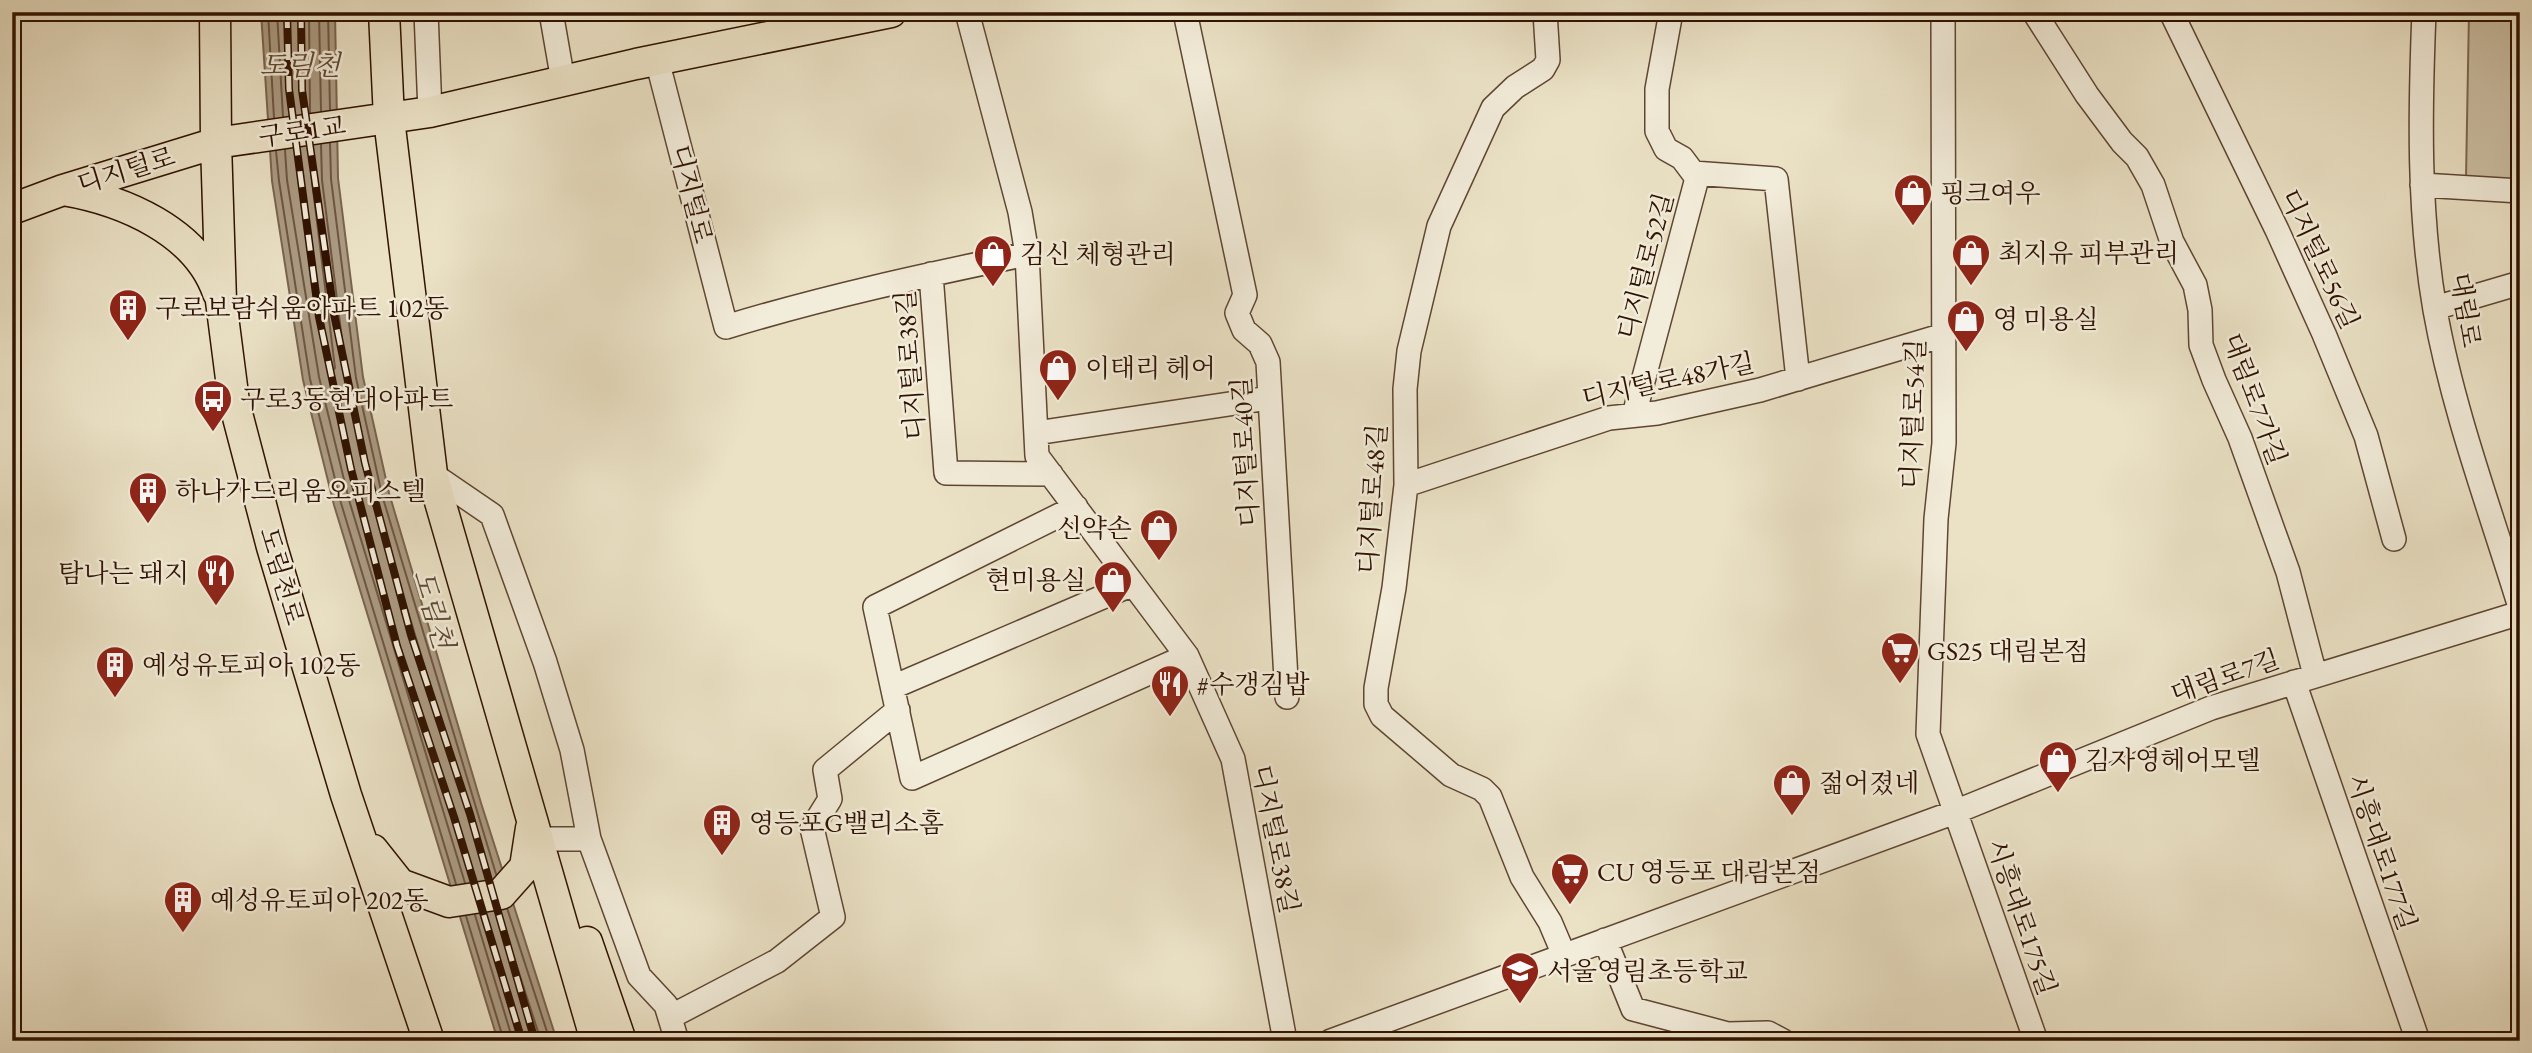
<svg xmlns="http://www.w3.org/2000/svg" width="2532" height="1053" font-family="'EB Garamond','Noto Serif KR',serif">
	<rect width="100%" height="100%" fill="#ebe2c6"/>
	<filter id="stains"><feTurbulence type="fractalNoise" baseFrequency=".00286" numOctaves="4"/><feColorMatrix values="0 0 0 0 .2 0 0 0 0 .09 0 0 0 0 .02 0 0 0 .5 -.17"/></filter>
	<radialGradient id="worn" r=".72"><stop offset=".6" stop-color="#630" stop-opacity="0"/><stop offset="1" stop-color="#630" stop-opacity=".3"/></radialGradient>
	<path fill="#cbbfa4" stroke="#7e6852" stroke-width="2" d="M2469,12h51v170l-54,-4z"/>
	<path fill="#ab9b83" stroke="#7a644f" stroke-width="2" d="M261,12h74l3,166 25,199 26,116 92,310 76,238h-59l-164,-536 -31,-125 -31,-199z"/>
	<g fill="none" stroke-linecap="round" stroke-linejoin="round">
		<path stroke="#6e5642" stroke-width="2" d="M268,12l6,106
			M277,12l6,105
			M287,12l6,103
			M309,12l1,101
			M319,12l2,99
			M328,12l2,98
			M330,143l1,36 25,199 26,117 114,379
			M321,145l1,35 25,199 26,117 116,383
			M296,148l2,30 30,191 4,3 3,-4 -23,-187 -1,-35
			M285,150l2,30 32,197 30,123 116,383
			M276,151l3,30 31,198 31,124 115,381
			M507,908l43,133
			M499,911l42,130
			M475,915l38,126
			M466,916l38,125"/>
		<defs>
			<path id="minor" d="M426,12l4,100
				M551,12l12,69
				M967,12l53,200 7,42 10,202 150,200 46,103 52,282
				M1185,12l60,283 -8,18 7,17 16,14 8,18 19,335
				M1545,12l3,48 -5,9 -28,18 -22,21 -54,118 -30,125 -4,38 1,96 -12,103 -18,100v16l6,12 69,59 31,14 8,8 32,80 28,45 14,33
				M1943,12l1,431 -8,76 -8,215 108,307
				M2034,12l53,83 35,47 15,15 16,28 19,57 23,43 5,25 1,35 13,35 26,58 48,134 27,103
				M2171,12l106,218 47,104 42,102 28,103
				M2424,12c-4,99 -6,200 11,298 18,101 55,199 85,297
				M657,60l69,267c98,-30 200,-52 301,-73
				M1693,173l83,6 22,200
				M2422,185l98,6
				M931,274l15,199 105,1
				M2435,308l85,-25
				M1634,415l63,-237 -15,-20 -16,-9 -9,-18v-42l14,-77
				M1036,433l233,-35
				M432,474l60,41 53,147 27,88 17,89
				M1406,485l203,-67 48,-5 103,-23 184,-55
				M1076,507l-201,100 37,171 275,-122
				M2294,682l124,359
				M893,687l240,-103
				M551,839h38l50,137 27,29 11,36
				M1605,940l28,69 95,25 40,-1 15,8
				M670,1017l107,-56 56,-44 -21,-89 18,-29 -5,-29 73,-60
				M1331,1041l624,-229 256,-104 309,-95"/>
			<path id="major" d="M215,12l1,131 5,158 13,101 38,145 74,248 83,246
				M384,12l5,107 43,355 164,567
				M63,190c60,10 134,41 155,103
				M12,209l51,-19 153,-47 214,-31 206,-48 255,-52
				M373,850l27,34 49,18 52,-8 24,-27 6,-39
				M587,942l34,99"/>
		</defs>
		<use href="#minor" stroke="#5f4632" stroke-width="26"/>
		<use href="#major" stroke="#301200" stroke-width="33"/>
		<use href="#minor" stroke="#f2ecda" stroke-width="23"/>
		<use href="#major" stroke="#ebe2c6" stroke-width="30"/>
		<defs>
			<path id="rail" d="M287,12l2,77 30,228 32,152 46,177 57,171 68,224
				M301,12l1,78 32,224 31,149 46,172 59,179 65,227"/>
		</defs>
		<use href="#rail" stroke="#301200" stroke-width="8"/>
		<use href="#rail" stroke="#f2ecda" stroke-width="5" stroke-dasharray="16" stroke-linecap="butt"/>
	</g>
	<defs>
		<symbol id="shop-pin" viewBox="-11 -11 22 30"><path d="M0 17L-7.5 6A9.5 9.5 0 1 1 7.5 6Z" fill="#8f2418" stroke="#f2ecda"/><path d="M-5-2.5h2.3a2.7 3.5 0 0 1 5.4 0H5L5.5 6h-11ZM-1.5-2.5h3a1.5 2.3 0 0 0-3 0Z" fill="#fff"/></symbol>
		<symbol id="building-pin" viewBox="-11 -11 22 30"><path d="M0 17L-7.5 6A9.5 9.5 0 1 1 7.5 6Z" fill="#8f2418" stroke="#f2ecda"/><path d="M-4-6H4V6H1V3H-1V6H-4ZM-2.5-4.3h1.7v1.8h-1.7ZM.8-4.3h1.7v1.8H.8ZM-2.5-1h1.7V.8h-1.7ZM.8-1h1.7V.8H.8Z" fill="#fff"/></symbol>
		<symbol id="bus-pin" viewBox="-11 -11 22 30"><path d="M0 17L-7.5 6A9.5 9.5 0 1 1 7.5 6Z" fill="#8f2418" stroke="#f2ecda"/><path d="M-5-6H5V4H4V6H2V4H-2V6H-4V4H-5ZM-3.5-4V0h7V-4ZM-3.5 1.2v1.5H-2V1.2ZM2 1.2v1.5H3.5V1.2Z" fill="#fff"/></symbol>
		<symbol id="restaurant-pin" viewBox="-11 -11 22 30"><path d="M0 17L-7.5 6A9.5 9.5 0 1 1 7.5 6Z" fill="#8f2418" stroke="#f2ecda"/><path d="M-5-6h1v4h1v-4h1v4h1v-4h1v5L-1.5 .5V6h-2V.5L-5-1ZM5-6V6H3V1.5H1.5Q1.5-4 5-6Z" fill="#fff"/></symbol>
		<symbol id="supermarket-pin" viewBox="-11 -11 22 30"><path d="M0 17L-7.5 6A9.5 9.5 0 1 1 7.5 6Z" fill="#8f2418" stroke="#f2ecda"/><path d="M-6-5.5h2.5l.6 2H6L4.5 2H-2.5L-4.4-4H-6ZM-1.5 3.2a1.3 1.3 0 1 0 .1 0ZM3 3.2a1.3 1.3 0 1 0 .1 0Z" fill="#fff"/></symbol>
		<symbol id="school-pin" viewBox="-11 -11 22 30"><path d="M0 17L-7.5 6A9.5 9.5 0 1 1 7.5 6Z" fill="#8f2418" stroke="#f2ecda"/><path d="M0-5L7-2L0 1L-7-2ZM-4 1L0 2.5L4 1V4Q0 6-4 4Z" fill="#fff"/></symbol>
	</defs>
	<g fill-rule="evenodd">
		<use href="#shop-pin" x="1891" y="171" width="44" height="60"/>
		<use href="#shop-pin" x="1949" y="231" width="44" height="60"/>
		<use href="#shop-pin" x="971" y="232" width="44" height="60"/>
		<use href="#building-pin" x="106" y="286" width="44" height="60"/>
		<use href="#shop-pin" x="1944" y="297" width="44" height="60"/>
		<use href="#shop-pin" x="1036" y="346" width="44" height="60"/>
		<use href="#bus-pin" x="191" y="377" width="44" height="60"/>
		<use href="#building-pin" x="126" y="469" width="44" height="60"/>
		<use href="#shop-pin" x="1137" y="506" width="44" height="60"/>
		<use href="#restaurant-pin" x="194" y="551" width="44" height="60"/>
		<use href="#shop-pin" x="1091" y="558" width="44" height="60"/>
		<use href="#supermarket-pin" x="1878" y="629" width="44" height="60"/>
		<use href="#building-pin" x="93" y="643" width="44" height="60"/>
		<use href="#restaurant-pin" x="1148" y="662" width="44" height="60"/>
		<use href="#shop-pin" x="2036" y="738" width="44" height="60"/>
		<use href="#shop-pin" x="1770" y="761" width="44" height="60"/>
		<use href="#building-pin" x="700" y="801" width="44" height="60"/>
		<use href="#supermarket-pin" x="1548" y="850" width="44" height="60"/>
		<use href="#building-pin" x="161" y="878" width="44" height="60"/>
		<use href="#school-pin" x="1498" y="949" width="44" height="60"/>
	</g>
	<g text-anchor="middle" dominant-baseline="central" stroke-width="5" stroke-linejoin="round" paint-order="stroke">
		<g font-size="26" fill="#301200" stroke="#f2ecda">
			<text transform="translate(302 131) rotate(-8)">구로1교</text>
			<text transform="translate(126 170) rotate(-17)">디지털로</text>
			<text transform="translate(692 194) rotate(76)">디지털로</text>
			<text transform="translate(2320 259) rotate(65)">디지털로56길</text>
			<text transform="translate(1645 266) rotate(-75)">디지털로52길</text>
			<text transform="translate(2466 310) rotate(81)">대림로</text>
			<text transform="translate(910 365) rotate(-94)">디지털로38길</text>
			<text transform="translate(1668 380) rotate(-12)">디지털로48가길</text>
			<text transform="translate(2255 399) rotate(70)">대림로7가길</text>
			<text transform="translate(1913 414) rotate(-88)">디지털로54길</text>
			<text transform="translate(1245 452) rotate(-93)">디지털로40길</text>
			<text transform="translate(1372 499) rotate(-86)">디지털로48길</text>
			<text transform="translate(282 576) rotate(74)">도림천로</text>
			<text transform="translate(2225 676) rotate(-19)">대림로7길</text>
			<text transform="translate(1276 839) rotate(79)">디지털로38길</text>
			<text transform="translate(2382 852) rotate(71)">시흥대로177길</text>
			<text transform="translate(2022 917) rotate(71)">시흥대로175길</text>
		</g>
		<g font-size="26" fill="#301200" stroke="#f2ecda" text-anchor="start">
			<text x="1940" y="193">핑크여우</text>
			<text x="1998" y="253">최지유 피부관리</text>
			<text x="1020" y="254">김신 체형관리</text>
			<text x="155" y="308">구로보람쉬움아파트 102동</text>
			<text x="1993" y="319">영 미용실</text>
			<text x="1085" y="368">이태리 헤어</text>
			<text x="240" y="399">구로3동현대아파트</text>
			<text x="175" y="491">하나가드리움오피스텔</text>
			<text x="1132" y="528" text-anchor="end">신약손</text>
			<text x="189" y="573" text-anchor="end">탐나는 돼지</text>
			<text x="1086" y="580" text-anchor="end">현미용실</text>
			<text x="1927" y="651">GS25 대림본점</text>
			<text x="142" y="665">예성유토피아 102동</text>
			<text x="1197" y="684">#수갱김밥</text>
			<text x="2085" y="760">김자영헤어모델</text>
			<text x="1819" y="783">젊어졌네</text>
			<text x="749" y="823">영등포G밸리소홈</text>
			<text x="1597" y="872">CU 영등포 대림본점</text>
			<text x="210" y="900">예성유토피아 202동</text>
			<text x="1547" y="971">서울영림초등학교</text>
		</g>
		<g font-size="28" font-style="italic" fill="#614934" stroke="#f2ecda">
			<text x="300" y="65">도림천</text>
			<text transform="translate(434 609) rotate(74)">도림천</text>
		</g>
	</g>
	<rect width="2532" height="1053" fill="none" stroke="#ebe2c6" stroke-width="42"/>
	<rect x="14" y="14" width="2504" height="1025" fill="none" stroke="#301200" stroke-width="3.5"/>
	<rect x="21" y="21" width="2490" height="1011" fill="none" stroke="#301200" stroke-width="2"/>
	<rect width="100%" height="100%" filter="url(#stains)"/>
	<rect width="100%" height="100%" fill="url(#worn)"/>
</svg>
